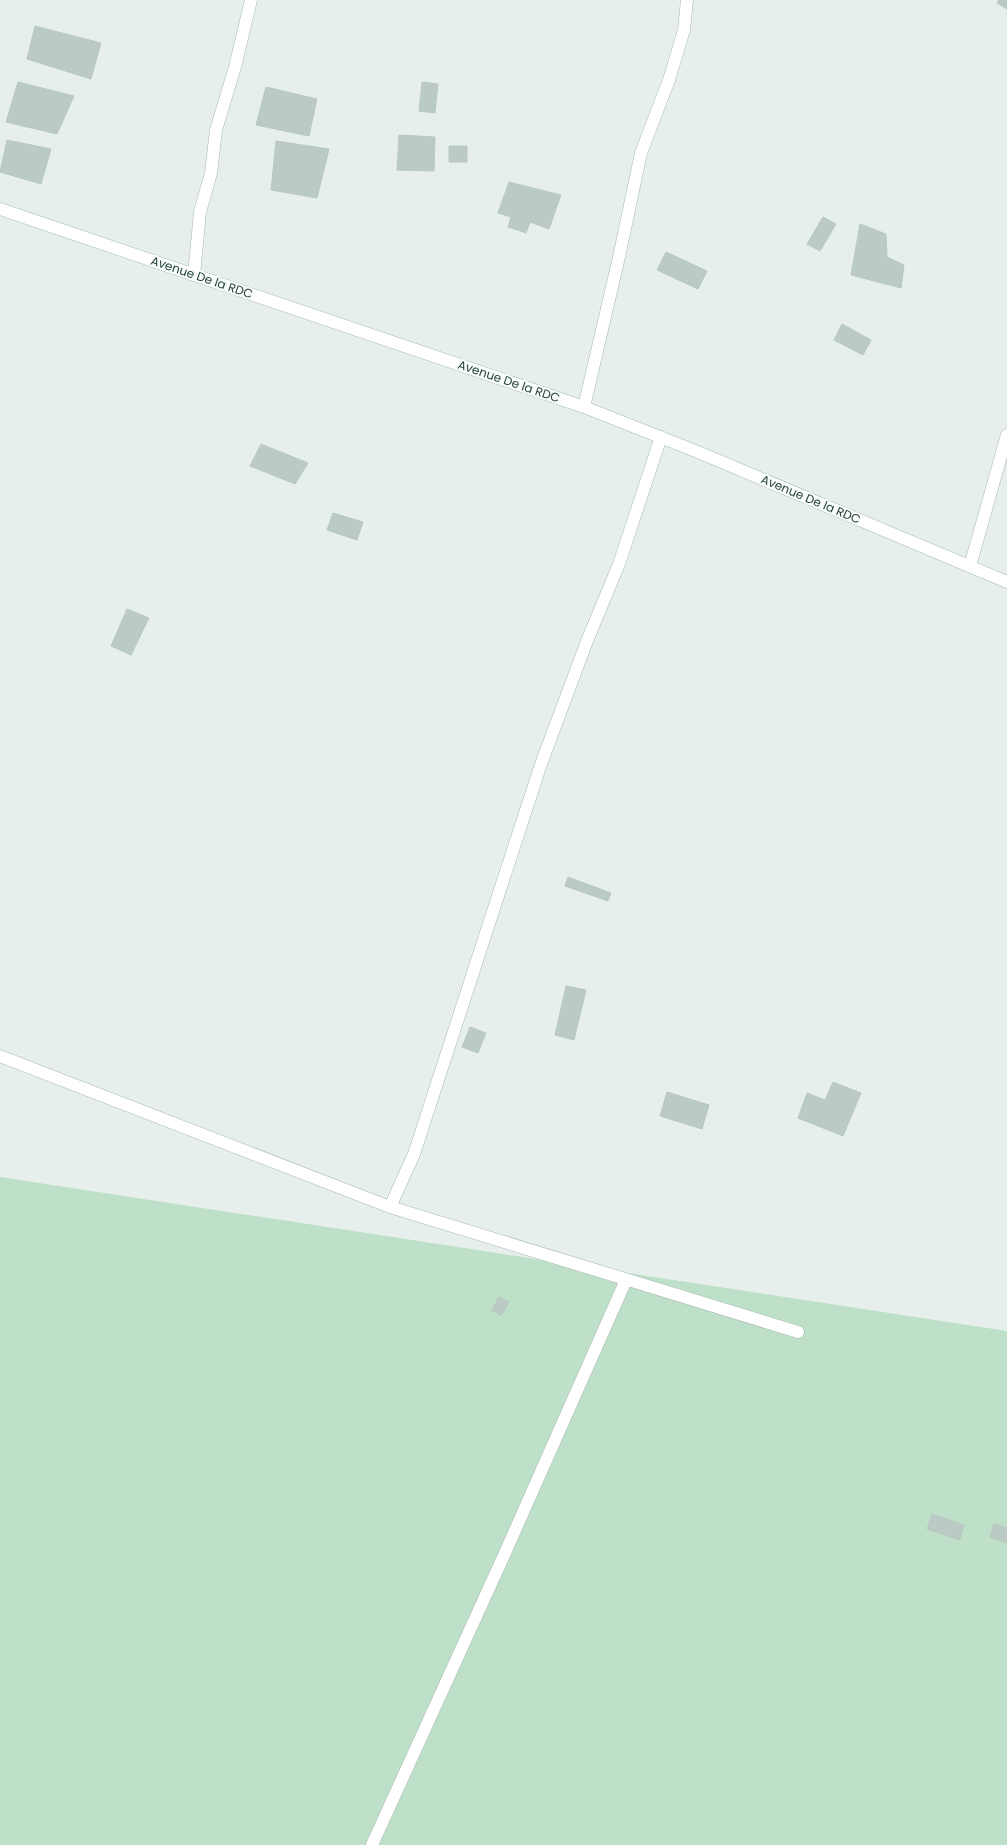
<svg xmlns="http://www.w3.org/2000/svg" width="1007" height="1845" font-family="Poppins,sans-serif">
	<rect width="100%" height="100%" fill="#e6efeb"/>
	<path fill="#bfe0c8" d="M0,1177l1007,154v514h-1007z"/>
	<path fill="#bbcac4" stroke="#b8c9c2" d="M999,0h8v9l-10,-6z
		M35,26l66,17 -10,36 -64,-20z
		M18,82l56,14 -17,38 -51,-12z
		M422,82l16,2 -3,29 -16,-2z
		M266,87l51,12 -8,37 -53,-11z
		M399,135l36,2 -1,34 -37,-1z
		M7,140l44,9 -10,35 -41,-12z
		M276,141l53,8 -12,49 -46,-8z
		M449,146h18v16h-18z
		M509,182l52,13 -12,34 -19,-7 -4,11 -18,-6 3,-10 -13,-4z
		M823,217l13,7 -16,27 -13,-7z
		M860,224l26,10 1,23 17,8 -3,23 -50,-13z
		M666,252l41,19 -9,18 -41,-19z
		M842,324l29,16 -8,15 -29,-15z
		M261,444l47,19 -13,21 -45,-18z
		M333,513l30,9 -6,18 -30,-10z
		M127,609l22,9 -18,37 -20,-9z
		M568,877l43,16 -3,8 -43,-15z
		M566,986l20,4 -12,50 -19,-5z
		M470,1027l16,6 -8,20 -16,-6z
		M833,1082l28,11 -18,43 -45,-18 9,-25 18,7z
		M667,1092l42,13 -7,24 -42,-13z
		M499,1297l10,5 -8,14 -9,-6z
		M932,1514l32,11 -4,15 -33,-11z
		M994,1524l13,4v15l-17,-6z"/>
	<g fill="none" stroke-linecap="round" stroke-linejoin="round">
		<defs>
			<path id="street" d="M194,275l6,-63 11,-39 5,-43 19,-63 16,-67
				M584,407l35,-150 22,-104 28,-73 15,-50 3,-30
				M970,566l37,-131
				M0,1056l390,151 408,125
				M390,1207l24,-53 127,-390 46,-123 32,-77 42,-127
				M372,1845l133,-292 121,-273"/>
			<path id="secondary" d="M0,209l584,198 114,45 309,130"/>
		</defs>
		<use href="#street" stroke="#a8b8b2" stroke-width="13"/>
		<use href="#secondary" stroke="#a4bbb3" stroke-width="13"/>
		<use href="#street" stroke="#fff" stroke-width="12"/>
		<use href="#secondary" stroke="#fff" stroke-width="12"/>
	</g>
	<g text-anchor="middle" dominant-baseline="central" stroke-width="4" stroke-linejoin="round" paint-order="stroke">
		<g font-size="12" fill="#24423a" stroke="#f7fbf9">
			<text transform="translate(202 277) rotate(19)">Avenue De la RDC</text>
			<text transform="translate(509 381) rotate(19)">Avenue De la RDC</text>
			<text transform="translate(811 499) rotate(23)">Avenue De la RDC</text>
		</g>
	</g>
</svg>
